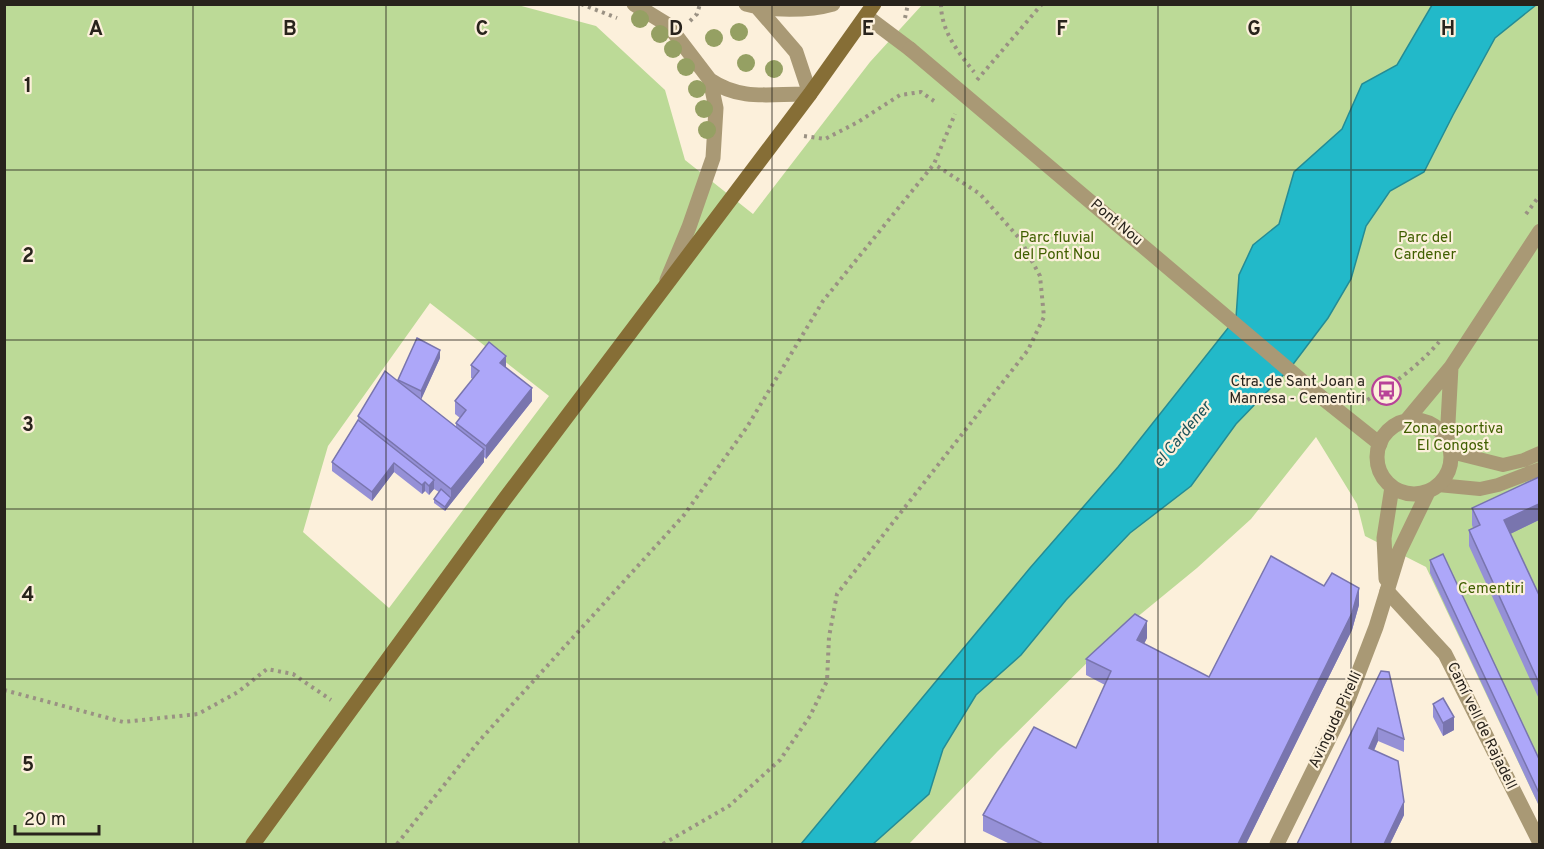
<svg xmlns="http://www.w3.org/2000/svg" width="1544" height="849" font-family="Overpass,sans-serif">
	<rect width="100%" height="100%" fill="#fcf0db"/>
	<path fill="#bcda97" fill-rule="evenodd" d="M514,4l82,22 69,64 20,70 68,54 117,-152 52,-57h510l-35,61 -35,18 -20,45 -48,43 -15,52 -26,21 -14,30 -3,43 -118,149 -88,101 -229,276h-796v-839zM430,303l119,93 -160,212 -86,-76 25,-86z
		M1536,5h3v801l-113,-239 -61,-31 -8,-32 -41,-67 -65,82 -54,49 -83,68 -116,115 -89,93h-36l56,-50 14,-45 33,-54 45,-40 45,-55 64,-67 61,-47 45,-62 55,-58 37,-48 23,-39 15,-53 24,-35 34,-19 29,-57 42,-77z"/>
	<path fill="#22b9c9" stroke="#248c95" stroke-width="1.5" d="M1432,5h104l-41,33 -42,77 -29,57 -34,19 -24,35 -15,53 -23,39 -37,49 -55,57 -45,62 -61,47 -64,67 -45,55 -45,40 -33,54 -14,45 -56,50h-72l229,-276 88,-101 118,-149 3,-43 14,-30 26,-21 15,-52 48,-43 20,-45 35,-19z"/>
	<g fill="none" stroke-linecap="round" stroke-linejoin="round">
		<path stroke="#9a9183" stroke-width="4" stroke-dasharray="3 4.5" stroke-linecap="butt" d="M581,4l36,14
			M941,4c0,27 17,48 33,68
			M905,18l3,-14
			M690,21l7,-7 3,-10
			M977,80l65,-76
			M804,136l21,3 33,-17 42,-27 21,-3 13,9
			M1526,214l14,-19
			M1361,404c29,-18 56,-36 78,-62
			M4,690l119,32 75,-8 40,-22 29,-23 26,5 38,26
			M397,844l83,-104 204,-225 63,-88 76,-126 111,-137 21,-50
			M663,844l66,-38 51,-46 30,-44 17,-35 2,-44 8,-43 191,-244 16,-33 -4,-41 -20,-37 -40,-45 -46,-30"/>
		<path stroke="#a99975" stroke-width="14" d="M1451,452l52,13 21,-5 16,-7
			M1438,485l42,4 18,-4 42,-16"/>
		<path stroke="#a99975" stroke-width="15" d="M866,16l44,33
			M1321,397l59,47"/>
		<path stroke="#a99975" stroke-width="15" d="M634,4l34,21 42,55 6,28 -3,50 -24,69 -22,53
			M746,4c24,7 63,7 87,0
			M710,80c32,22 63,13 100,14l-14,-42 -38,-44
			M1387,591l58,63 95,189"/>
		<path stroke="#a99975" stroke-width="15" d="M1377 457a37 37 0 1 1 74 0a37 37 0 1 1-74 0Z
			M1406,421l45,-54 89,-136
			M1447,441l4,-74
			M1386,579l-2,-41 8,-51
			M1277,844l71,-144 28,-73 23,-75 29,-60"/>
		<path stroke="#866e36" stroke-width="15" d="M253,844l251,-344 306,-406 64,-90"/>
		<path stroke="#a99975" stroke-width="15" d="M910,49l411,348"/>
	</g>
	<g fill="#95a063">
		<circle cx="640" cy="19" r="9"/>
		<circle cx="739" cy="32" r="9"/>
		<circle cx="660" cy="34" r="9"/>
		<circle cx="714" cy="38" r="9"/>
		<circle cx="673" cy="49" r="9"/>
		<circle cx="746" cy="63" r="9"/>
		<circle cx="686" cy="67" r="9"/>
		<circle cx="774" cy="69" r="9"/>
		<circle cx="697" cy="89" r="9"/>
		<circle cx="704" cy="109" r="9"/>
		<circle cx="707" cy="130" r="9"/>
	</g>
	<path fill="#9590d6" d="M440,358l-19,41 35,28v-4l4,-5 -5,-4v-13l18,-22 -2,-1v-13l35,2 26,34 -46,58 -2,-2v5l-39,49 -11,-8v-4l5,-7 -5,-3 -5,6 -4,-4 -3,3 -28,-22 -22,29 -40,-30v-9l26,-42v-4l40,-35z
		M1539,477v43l-29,14 29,61v104l-70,-153v-16l4,-2 -1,-3v-17z
		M1430,560l109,199v47l-109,-233z
		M1324,586l35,19 -7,25 -106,214h-236l-27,-13v-16l93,-67 29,-63 -19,-10v-16l61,-21 -3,6 65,33z
		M1389,672l15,67v13l-26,-11 -4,10 30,64 -14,29h-93z
		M1433,704l21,26 -11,6 -10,-19z"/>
	<path fill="#7975ae" d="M440,350v8l-19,42v-9z
		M506,356v13l-6,-6z
		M532,388v13l-46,58v-13z
		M484,449v13l-39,49v-4l6,-9v-9z
		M394,463v9l-22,29v-9z
		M434,480v9l-5,6v-9z
		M425,482v9l-3,3v-9z
		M1539,504v16l-35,17v-17z
		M1359,588v17l-7,25 -106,214h-8z
		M1147,621v17l-10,19v-17z
		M1454,717v13l-11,6v-13z
		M1378,728v13l-9,20v-13z
		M1404,802v13l-14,29h-6z"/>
	<path fill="#ada7f9" stroke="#7975ae" stroke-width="1.5" d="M417,338l23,12 -19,41 -23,-11z
		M489,342l17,14 -6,7 32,25 -46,58 -30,-23 10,-13 -11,-9 24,-30 -8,-6z
		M385,371l99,78 -33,40 -93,-73z
		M358,420l76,60 -5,6 -4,-4 -3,3 -28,-22 -22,29 -40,-30z
		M1539,477v27l-35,16 35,75v88l-70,-153 11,-5 -8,-17z
		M441,489l10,9 -6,9 -11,-8z
		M1443,554l96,205v34l-109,-233z
		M1271,556l53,30 8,-13 27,15 -7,25 -114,231h-195l-60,-29 51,-88 42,21 35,-77 -25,-12 49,-45 12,7 -10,19 72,37z
		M1381,671l8,1 15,67 -26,-11 -9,20 29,13 6,41 -20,42h-87z
		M1443,698l11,19 -11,6 -10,-19z"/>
	<path fill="none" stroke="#28231c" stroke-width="1.5" stroke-opacity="0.55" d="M193,4v840M386,4v840M579,4v840M772,4v840M965,4v840M1158,4v840M1351,4v840M4,170h1536M4,340h1536M4,509h1536M4,679h1536"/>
	<defs>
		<symbol id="bus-ring" viewBox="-11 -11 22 22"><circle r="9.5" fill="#fcf0db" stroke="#b84298" stroke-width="1.5"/><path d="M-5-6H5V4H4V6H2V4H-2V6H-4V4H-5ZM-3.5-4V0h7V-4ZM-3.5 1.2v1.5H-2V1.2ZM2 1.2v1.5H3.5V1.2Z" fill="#b84298"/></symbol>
	</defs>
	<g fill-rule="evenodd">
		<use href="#bus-ring" x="1370" y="374" width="33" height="33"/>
	</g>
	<g text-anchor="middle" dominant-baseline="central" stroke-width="4.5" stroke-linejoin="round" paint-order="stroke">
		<g font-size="15" fill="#28231c" stroke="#fcf0db">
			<text transform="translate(1116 223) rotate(40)">Pont Nou</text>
			<text transform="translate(1336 720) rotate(-65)">Avinguda Pirelli</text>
			<text transform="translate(1481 726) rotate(64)">Camí vell de Rajadell</text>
		</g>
		<g font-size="15" fill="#405f00" stroke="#fcf0db">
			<text x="1057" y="238">Parc fluvial<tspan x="1057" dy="17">del Pont Nou</tspan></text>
			<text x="1425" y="238">Parc del<tspan x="1425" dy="17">Cardener</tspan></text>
			<text x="1453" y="429">Zona esportiva<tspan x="1453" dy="17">El Congost</tspan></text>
			<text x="1491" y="589">Cementiri</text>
		</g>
		<g font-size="15" fill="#28231c" stroke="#fcf0db" text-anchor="end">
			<text x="1365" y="382">Ctra. de Sant Joan a<tspan x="1365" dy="17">Manresa - Cementiri</tspan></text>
		</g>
		<g font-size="16" font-style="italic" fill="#1b545b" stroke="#fcf0db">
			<text transform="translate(1183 435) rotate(-50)">el Cardener</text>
		</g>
	</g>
	<g font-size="20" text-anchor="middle" font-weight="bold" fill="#28231c" stroke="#fcf0db" stroke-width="4.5" stroke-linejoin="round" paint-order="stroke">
		<text x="96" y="35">A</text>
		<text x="290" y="35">B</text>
		<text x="482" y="35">C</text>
		<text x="676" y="35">D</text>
		<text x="868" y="35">E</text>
		<text x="1062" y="35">F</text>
		<text x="1254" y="35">G</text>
		<text x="1448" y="35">H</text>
		<text x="28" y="92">1</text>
		<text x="28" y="262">2</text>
		<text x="28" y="431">3</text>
		<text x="28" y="601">4</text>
		<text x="28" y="771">5</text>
	</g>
	<rect width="1544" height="849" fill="none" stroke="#28231c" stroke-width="12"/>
	<path d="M15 825v9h84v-9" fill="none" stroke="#28231c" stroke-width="3"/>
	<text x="24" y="825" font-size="18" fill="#28231c" stroke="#fcf0db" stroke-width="4.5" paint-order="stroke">20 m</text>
</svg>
